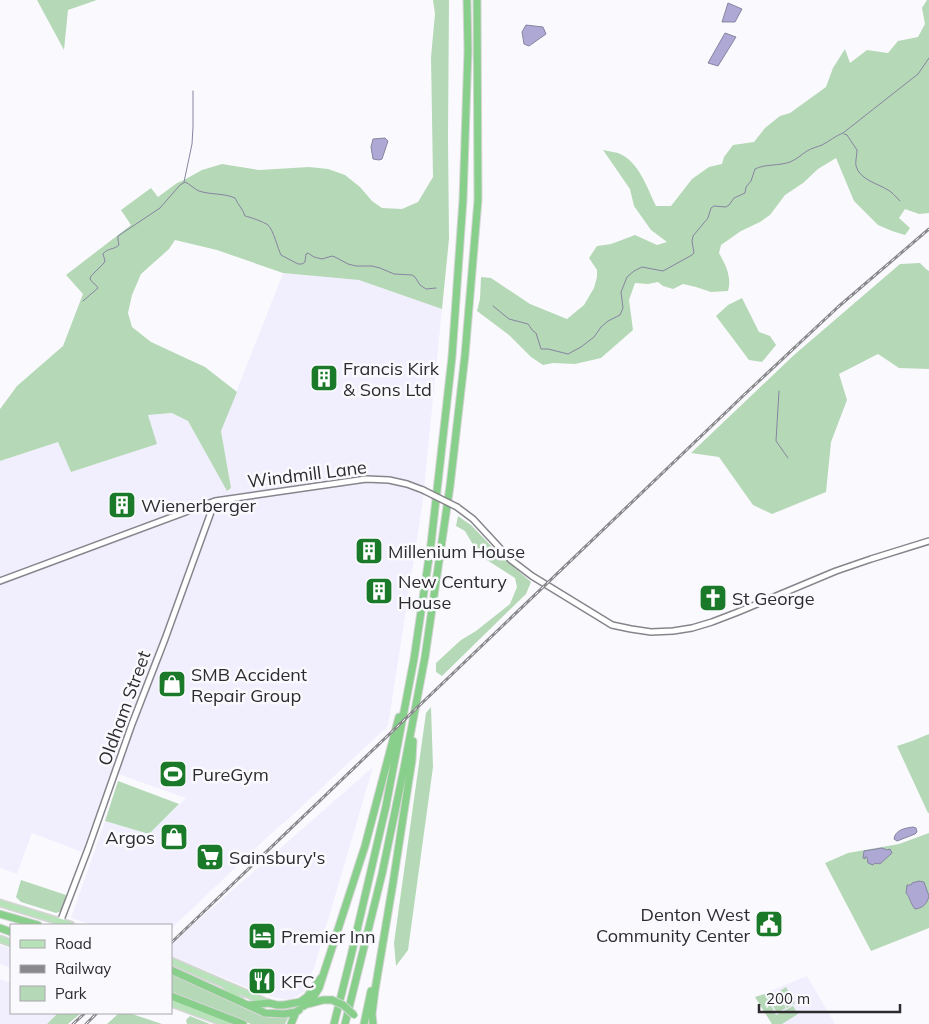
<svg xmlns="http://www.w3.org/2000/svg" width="929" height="1024" font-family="Mulish,sans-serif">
	<rect width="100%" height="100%" fill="#fafafe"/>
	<path fill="#f1effe" d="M283,273l76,7 83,29 -19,191 -35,226 -103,96 -8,6 -106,101v-4h-78l-22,-7 34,-97 44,13 37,-36 -74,-26 -30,80 -50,-19 -15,41 -17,-6v-407l58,-19 13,30 85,-28 -8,-29 29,-2 11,8 39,70 4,-3 -10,-57z
		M373,767l-59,201 -9,23 -15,9 -14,-2 -32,-12 -73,-30v-12z
		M0,945l11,4v19l-11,-4z
		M807,976l28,48h-63l-17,-27z
		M0,979l11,4v30h47l-11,11h-47z"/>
	<path fill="#b5d8b6" d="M37,0h60l-29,10 -4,40z
		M433,0h16l-1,137 1,102 -7,70 -83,-29 -76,-7 -66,-23 -42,-10 -6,9 -28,25 -9,21 -4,18 4,14 19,15 54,25 32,25 -16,39 10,57 -4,3 -39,-70 -16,-8 -24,2 9,29 -86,28 -13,-30 -58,19v-52l17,-23 46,-40 20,-52 -17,-19 65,-50 -10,-15 30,-22 7,9 19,-14 7,-3 18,-10 20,-6 37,6 50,-3 19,2 17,6 15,12 12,14 10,7 20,1 16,-7 15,-25 -2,-120 4,-43z
		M927,0h2v213l-10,1 -14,-5 -6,9 11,10 -5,7 -13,-4 -14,-6 -24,-24 -18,-43 -18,11 -15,14 -18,12 -15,20 -10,7 -19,9 -20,14 -2,8c7,12 13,25 9,38l-17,1 -15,-5 -13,-3 -10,5 -10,-3 -5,-4 -10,2 -13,-1 -6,17 4,30 -32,28 -26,6 -22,-1 -10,2 -12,-8 -22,-22 -32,-24 3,-12 1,-22 10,1 39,26 37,15 17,-14 10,-17 3,-11v-7l-8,-12 8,-12 14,-2 24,-9 22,10 10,-3 -16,-12 -17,-24 -4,-17 -27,-39c5,1 10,2 15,3 21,8 29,35 38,53h15l21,-27 17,-12 13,-3 2,-7 9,-12 21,-3 11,-14 15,-12 10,-3 36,-26 7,-19 12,-19 5,14 17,-13 21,3 10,-12 20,-4 7,-13 -3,-16z
		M920,263l6,6 3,2v98l-30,-1 -21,-14 -39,20 8,26 -16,42 -5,50 -54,22 -19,-9 -34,-48 -28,-4 103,-98 106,-91z
		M742,298l17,34 11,4 6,9 -14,17 -13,-2 -33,-44 12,-11z
		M458,516l13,9 29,30 31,27 -5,12 -84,82 -6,-4v-9l25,-23 15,-9 34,-27 7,-17 -2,-9 -36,-23 -14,-24 -9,-5z
		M431,707l2,60 -25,183 -12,16 -2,-23 32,-230z
		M929,734v79h-1l-31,-67 15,-5z
		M118,781l61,23 -30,30 -44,-13z
		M929,833v95l-58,23 -46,-88 23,-10 51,-9z
		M21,880l45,15 -4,16 -6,2 -35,-11 -5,-5z
		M171,974l88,41 12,3 18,-2 -4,8h-34l-80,-31z
		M786,987l9,16 -8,5 -9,-16z
		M777,992l9,16 -9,5 -9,-16z
		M765,994l11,21 17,-9 5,8 -16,10h-10l-17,-27z
		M58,1013h23l-13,11h-21z
		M119,1013h10l33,11h-55z
		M190,1016l20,8h-23l-1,-4z"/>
	<path fill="#aea9d4" stroke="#8784a2" d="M728,3l14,6 -7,13h-13z
		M526,25l17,2 3,7 -17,12 -5,-2 -2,-12z
		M725,33l11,4 -18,29 -10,-3z
		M385,138l3,3 -6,18 -3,1 -6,-1 -2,-12 2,-8z
		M913,827l3,1 1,4 -2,2 -18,7 -3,-2c1,-9 11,-11 19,-12z
		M882,848l5,2 3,-1 2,4 -12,11 -2,-1 -1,1 -2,-1 -2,2 -5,-2 -1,-6h-2v2l-2,-1 1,-7z
		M919,881l5,1 5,14c-2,8 -6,12 -14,13 -5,-6 -5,-12 -9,-16l1,-8h4l1,-2z"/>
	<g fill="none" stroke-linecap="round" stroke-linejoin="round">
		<path stroke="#8784a2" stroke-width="1" d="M844,134l3,1 10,15c0,6 -2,11 -1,16 4,14 21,17 32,24 4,2 8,7 12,11
			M184,182l8,-38 1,-17v-36
			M83,301l15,-13c-2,-4 -6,-5 -8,-9l1,-3 13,-13 1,-2 -2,-7c4,-6 11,-4 16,-9l-1,-5v-4l42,-28 20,-23 5,-3c5,2 9,7 14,9 12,4 25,2 36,7 3,7 8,11 10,18 5,1 19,6 23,9 5,4 10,24 13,30l17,9h4l3,-2 1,-8 2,-1 6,4 8,2 10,-3 3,1 13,7 8,2h16l8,2 14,6 18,1 3,2 5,8 6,4 10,-1
			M493,306l16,13 19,5 5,7 3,2 5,16h7l20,5 13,-7 13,-10 7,-10 7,-6 12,-6 3,-7 -2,-16 6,-15 7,-6 8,-4 21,4 29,-16 2,-2 -2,-12 1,-5 15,-18 3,-10 3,-2 12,1 3,-2 5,-7 11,-5 1,-6 5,-6 4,-12c9,-5 24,-3 35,-7 7,-3 11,-7 17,-11 5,-3 10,-4 15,-6 8,-4 13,-9 21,-12l75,-59 11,-16
			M779,391l-3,50 12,17"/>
		<defs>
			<path id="minor" d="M457,507l16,12 38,41 21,16 80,49 19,4 20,3 22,-1 19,-3 20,-6 26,-10 98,-41 35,-12 58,-18
				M0,581l215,-80 151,-22 23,1 18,4 16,6
				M59,925l29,-76 44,-125 33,-85 50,-138"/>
			<path id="major" d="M0,903l71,22
				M0,939l11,4
				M171,961l53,23 17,17
				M227,985l41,18
				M171,1003l56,21"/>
			<path id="highway" d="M0,914l38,11
				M0,928l11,4
				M171,970l94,43 19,1 12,-2
				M171,996l72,28
				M308,1004l15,-4h9
				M249,1005l20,-2 8,2h7l16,-3 7,-5 14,-19
				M304,1006l9,-8 6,-10 46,-142 34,-129
				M291,1024l5,-12 3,-2
				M334,1024l17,-68 35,-150 28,-147 17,-115 21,-187 11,-157 5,-149 -1,-51
				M345,1024l37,-150 22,-106 21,-111 25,-171 15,-131 13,-155 -1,-200
				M364,1024l7,-33
				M373,1024l-1,-10 3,-24 18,-107 19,-123 1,-19"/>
		</defs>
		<use href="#minor" stroke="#86858c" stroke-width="8"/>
		<use href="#major" stroke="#d5d5d5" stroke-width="9"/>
		<use href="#highway" stroke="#d5d5d5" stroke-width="9"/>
		<use href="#minor" stroke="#fff" stroke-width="5"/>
		<use href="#major" stroke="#b8e2b9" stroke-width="6"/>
		<use href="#highway" stroke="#88cf8b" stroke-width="7"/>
		<defs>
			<path id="rail" d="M171,943l574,-549 93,-87 91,-78
				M73,1024l12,-11
				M86,1024l11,-11"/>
		</defs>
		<use href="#rail" stroke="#89898c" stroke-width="3"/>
		<use href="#rail" stroke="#fafafe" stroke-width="1" stroke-dasharray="4" stroke-linecap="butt"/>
		<defs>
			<path id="minor-bridge" d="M423,490l34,17"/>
			<path id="highway-bridge" d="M332,1000l11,5 11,10"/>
		</defs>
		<use href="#minor-bridge" stroke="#86858c" stroke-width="8" stroke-linecap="butt"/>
		<use href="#highway-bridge" stroke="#d5d5d5" stroke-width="9" stroke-linecap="butt"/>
		<use href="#minor-bridge" stroke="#fff" stroke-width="5"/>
		<use href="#highway-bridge" stroke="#88cf8b" stroke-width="7"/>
	</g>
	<defs>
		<symbol id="building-square" viewBox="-11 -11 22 22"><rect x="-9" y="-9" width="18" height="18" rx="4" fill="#1b792a" stroke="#fafafe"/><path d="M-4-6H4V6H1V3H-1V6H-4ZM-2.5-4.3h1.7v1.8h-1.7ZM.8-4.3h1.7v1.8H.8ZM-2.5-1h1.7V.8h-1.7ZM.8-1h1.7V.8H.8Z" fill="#fff"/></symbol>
		<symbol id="church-square" viewBox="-11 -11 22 22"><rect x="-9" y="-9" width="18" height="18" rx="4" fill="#1b792a" stroke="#fafafe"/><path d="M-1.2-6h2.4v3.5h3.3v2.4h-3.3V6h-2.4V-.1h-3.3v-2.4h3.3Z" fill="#fff"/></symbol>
		<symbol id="shop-square" viewBox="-11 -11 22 22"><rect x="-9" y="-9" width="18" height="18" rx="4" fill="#1b792a" stroke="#fafafe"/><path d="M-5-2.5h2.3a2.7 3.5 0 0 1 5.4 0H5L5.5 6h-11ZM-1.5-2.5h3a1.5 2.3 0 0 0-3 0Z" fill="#fff"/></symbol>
		<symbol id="stadium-square" viewBox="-11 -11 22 22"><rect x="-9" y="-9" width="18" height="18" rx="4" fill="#1b792a" stroke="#fafafe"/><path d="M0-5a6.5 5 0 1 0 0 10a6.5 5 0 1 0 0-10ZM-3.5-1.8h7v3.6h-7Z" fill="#fff"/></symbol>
		<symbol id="supermarket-square" viewBox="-11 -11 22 22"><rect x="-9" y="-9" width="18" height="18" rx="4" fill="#1b792a" stroke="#fafafe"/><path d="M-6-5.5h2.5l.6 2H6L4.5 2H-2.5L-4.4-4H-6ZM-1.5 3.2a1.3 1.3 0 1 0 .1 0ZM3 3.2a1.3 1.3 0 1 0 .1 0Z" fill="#fff"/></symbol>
		<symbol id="civic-square" viewBox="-11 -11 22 22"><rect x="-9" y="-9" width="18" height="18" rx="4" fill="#1b792a" stroke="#fafafe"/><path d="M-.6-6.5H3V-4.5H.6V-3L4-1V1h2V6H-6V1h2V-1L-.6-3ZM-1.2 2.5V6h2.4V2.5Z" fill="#fff"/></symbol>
		<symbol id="hotel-square" viewBox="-11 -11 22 22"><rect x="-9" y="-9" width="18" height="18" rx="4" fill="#1b792a" stroke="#fafafe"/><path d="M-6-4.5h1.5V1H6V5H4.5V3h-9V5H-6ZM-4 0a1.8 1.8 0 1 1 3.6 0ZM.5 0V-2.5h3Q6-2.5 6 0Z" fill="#fff"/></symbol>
		<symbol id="restaurant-square" viewBox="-11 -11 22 22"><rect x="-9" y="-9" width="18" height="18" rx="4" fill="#1b792a" stroke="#fafafe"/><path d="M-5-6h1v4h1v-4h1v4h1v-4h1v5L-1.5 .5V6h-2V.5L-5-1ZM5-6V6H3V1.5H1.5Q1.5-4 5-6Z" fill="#fff"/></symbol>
	</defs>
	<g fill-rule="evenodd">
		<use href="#building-square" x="308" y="362" width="32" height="32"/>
		<use href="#building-square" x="106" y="489" width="32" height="32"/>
		<use href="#building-square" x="353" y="535" width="32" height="32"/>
		<use href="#building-square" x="363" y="575" width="32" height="32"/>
		<use href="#church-square" x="697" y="582" width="32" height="32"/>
		<use href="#shop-square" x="156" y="668" width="32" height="32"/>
		<use href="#stadium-square" x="157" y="758" width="32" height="32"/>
		<use href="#shop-square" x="158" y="821" width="32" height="32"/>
		<use href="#supermarket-square" x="194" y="841" width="32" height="32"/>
		<use href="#civic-square" x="753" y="908" width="32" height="32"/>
		<use href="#hotel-square" x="246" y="920" width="32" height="32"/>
		<use href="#restaurant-square" x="246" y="965" width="32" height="32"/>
	</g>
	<g text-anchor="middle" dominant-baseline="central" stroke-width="5" stroke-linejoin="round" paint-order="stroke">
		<g font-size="18" fill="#2c2c2f" stroke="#fafafe" text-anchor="start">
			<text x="343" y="368">Francis Kirk<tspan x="343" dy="21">&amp; Sons Ltd</tspan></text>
			<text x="141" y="505">Wienerberger</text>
			<text x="388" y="551">Millenium House</text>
			<text x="398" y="581">New Century<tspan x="398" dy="21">House</tspan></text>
			<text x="732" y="598">St George</text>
			<text x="191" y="674">SMB Accident<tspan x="191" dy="21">Repair Group</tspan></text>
			<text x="192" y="774">PureGym</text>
			<text x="155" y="837" text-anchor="end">Argos</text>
			<text x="229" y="857">Sainsbury's</text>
			<text x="750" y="914" text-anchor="end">Denton West<tspan x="750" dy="21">Community Center</tspan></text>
			<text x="281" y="936">Premier Inn</text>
			<text x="281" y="981">KFC</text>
		</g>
		<g font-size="18" fill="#2c2c2f" stroke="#fafafe">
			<text transform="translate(307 474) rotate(-7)">Windmill Lane</text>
			<text transform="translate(124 708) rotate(-70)">Oldham Street</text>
		</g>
	</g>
	<rect x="10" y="924" width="162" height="90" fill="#fafafe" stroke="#a8a8ab"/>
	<rect x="20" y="940" width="25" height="8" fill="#b8e2b9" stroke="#a8a8ab"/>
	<text x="55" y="949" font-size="15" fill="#2c2c2f">Road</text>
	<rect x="20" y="965" width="25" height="8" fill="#89898c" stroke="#a8a8ab"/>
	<text x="55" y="974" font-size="15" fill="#2c2c2f">Railway</text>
	<rect x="20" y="986" width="25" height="15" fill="#b5d8b6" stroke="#a8a8ab"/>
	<text x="55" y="999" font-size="15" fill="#2c2c2f">Park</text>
	<path d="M759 1004v8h141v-8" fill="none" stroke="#2c2c2f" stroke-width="2.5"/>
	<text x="766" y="1004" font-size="15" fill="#2c2c2f" stroke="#fafafe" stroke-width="4" paint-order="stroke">200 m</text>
</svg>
